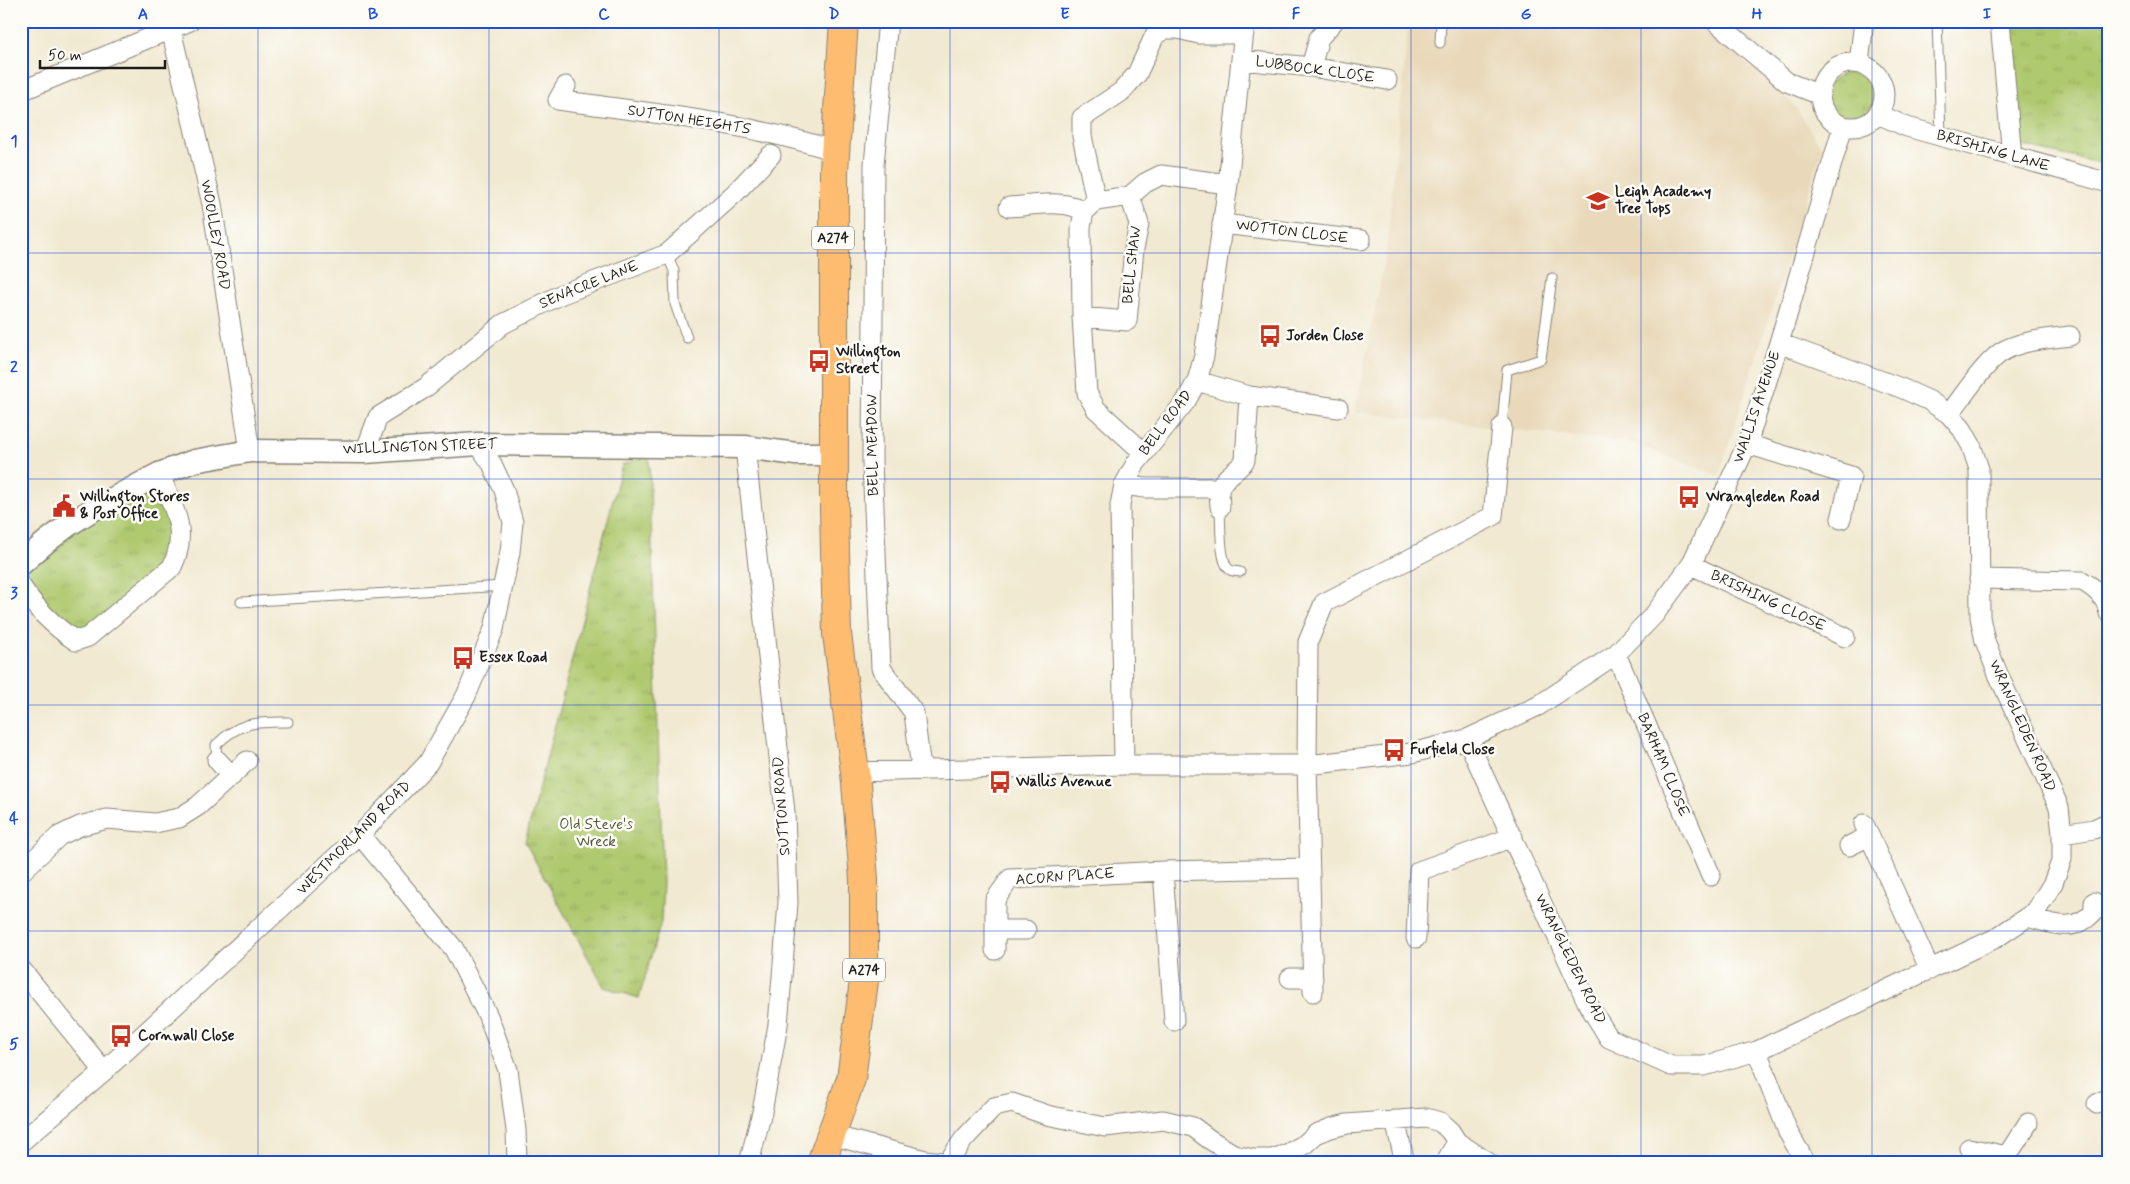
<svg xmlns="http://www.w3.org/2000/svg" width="2130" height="1184" font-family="Mynerve,sans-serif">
	<defs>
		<pattern id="grass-tufts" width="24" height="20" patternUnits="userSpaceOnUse" patternTransform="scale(1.25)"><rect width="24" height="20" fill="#afc96e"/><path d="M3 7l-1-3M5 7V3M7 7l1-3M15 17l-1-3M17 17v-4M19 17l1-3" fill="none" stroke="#96ac5f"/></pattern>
	</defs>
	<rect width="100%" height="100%" fill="#fdfcf7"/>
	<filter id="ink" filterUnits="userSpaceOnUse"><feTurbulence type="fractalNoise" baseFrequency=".02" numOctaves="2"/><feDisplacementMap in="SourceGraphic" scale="10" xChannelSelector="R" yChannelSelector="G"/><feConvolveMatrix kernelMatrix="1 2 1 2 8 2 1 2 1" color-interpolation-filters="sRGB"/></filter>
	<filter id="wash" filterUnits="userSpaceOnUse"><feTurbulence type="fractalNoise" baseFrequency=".0096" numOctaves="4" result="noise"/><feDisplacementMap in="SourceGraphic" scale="20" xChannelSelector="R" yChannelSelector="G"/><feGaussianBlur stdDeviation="1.12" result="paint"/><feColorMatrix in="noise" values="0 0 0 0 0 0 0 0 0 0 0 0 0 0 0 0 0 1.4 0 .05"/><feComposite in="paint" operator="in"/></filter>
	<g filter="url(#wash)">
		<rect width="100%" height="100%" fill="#f1e9d1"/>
		<path fill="#e9d9ba" d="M1409,21h289l95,82 29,46 -103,327 -87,-33 -277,-31 31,-159z"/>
		<path fill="url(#grass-tufts)" stroke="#667245" d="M2009,21h100v144l-91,-20 -1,-80z
			M1826 97a24 24 0 1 1 48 0a24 24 0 1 1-48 0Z
			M649,456l14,426 -2,40 -22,76 -35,-11 -79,-145 97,-377z
			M159,474l21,77 -104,90 -55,-55v-22z"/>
	</g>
	<g filter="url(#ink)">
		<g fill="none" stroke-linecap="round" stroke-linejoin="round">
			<defs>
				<path id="service" d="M1937,21l4,114
					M1440,43l1,-22
					M667,254l7,17 1,33 12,34
					M1502,427l5,-57 34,-11 11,-81
					M1220,507c1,14 -1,54 9,62 3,3 7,2 11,3
					M241,602l263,-16
					M217,760l-1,-15c24,-24 40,-23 72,-23
					M2094,911l15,5"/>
				<path id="minor" d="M169,21l43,183 38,247
					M888,21l-14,143 -2,298 9,206 33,45 7,56
					M1715,21l72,61 33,13
					M2000,21l12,136
					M1242,60l69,7 76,13
					M1859,63l5,-42
					M1820 95a32 32 0 1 1 64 0a32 32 0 1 1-64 0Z
					M1311,67l8,-29 15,-17
					M566,86l-8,14c93,13 187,22 277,51
					M21,91l169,-70
					M1878,114l29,13 202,56
					M1096,201l-14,-65v-18l39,-26 16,-18 18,-39 10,-6h13l21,5h45
					M1009,207c21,-1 59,-9 75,5
					M1222,224l139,16
					M1082,317l45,4 7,-72 5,-25 -9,-28
					M1197,381l52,15 89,12
					M1949,414c13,-16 38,-55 56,-64 20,-10 43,-11 65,-14
					M1747,444l104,32 -10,43
					M745,447l40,365 3,91 -10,122 -16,87 -13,51
					M365,452l13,-35 47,-29 78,-64 59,-30 105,-40 68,-61 36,-38
					M1144,453l-48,-44 -9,-16 -5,-76 -1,-90 3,-15 12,-11 34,-5 15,-13 16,-8 67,9
					M1124,485l21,3h75
					M1220,507c0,-6 -2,-15 0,-20 5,-12 19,-16 25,-27l4,-64
					M1691,565l154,72
					M1979,579l103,2c13,7 25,17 27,32
					M21,586c14,22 34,41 55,55l12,-4 84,-70c17,-36 2,-59 -13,-93
					M1616,654l95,222
					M1467,739l121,265 21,34 62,28h33l53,-15 239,-113 40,-27 17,-28 9,-24v-25l-3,-27 -61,-133 -13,-33 -5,-24 -1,-148 -8,-24 -9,-16 -13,-15 -21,-14 -27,-12 -122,-45
					M217,760l15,16
					M1124,765l-4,-260 4,-20 12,-22 50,-62 11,-20 7,-25 24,-172 17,-163
					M855,772l269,-7h183l105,-12 55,-14 71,-33 78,-52 38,-39 37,-50 56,-121 32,-101 64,-217
					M1864,824l66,146
					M2062,834l32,-5 15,-7
					M360,835l94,114 34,67 20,54 8,60 1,33
					M1849,846l20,-10
					M1163,871l11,150
					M21,872l38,-36 21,-10 27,-7 48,4 24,-5 19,-12 49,-45
					M2028,917c25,7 47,17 66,-6v-9
					M995,930h31
					M1416,938l3,-67 94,-34
					M995,950v-50l15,-21 153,-8 145,-3
					M21,969l83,102
					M1290,978h23
					M1313,992l-6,-227 1,-123 16,-39 169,-87 9,-89
					M1757,1051l31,81 18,31
					M2097,1104l12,-6
					M1395,1120l10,43
					M831,1135l94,25 26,3
					M21,1142l83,-71 256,-236 68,-72 38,-67 28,-67 16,-77 3,-30 -9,-32 -12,-26 -14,-20
					M1969,1148l38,8
					M948,1162l16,-23 30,-32 18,-4 35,12 58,12 58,-7 30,7 16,12 26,16 18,4h19l15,-5 18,-10 11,-10 15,-6 16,-4 79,-6 14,4 10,9 7,11 32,21
					M1445,1163l12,-21
					M2010,1163l-3,-7 21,-33"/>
				<path id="tertiary" d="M21,564l25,-22 21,-16 25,-16 67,-36 35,-13 56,-10 115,1 113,-8 267,3 51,7h37"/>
				<path id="primary" d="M821,1163l30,-84 13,-98v-102l-9,-107 -18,-138 -3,-126v-338l10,-149"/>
			</defs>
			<use href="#service" stroke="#868276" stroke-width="11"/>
			<use href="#minor" stroke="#868276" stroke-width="21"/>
			<use href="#tertiary" stroke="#868276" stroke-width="25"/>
			<use href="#primary" stroke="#868276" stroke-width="30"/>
			<use href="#service" stroke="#fff" stroke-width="9"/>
			<use href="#minor" stroke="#fff" stroke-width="19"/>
			<use href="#tertiary" stroke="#fff" stroke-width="22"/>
			<use href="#primary" stroke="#febc70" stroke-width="28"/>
		</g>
	</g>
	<path fill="none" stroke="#1d4ed8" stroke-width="1" stroke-opacity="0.55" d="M258,21v1142M489,21v1142M719,21v1142M950,21v1142M1180,21v1142M1411,21v1142M1641,21v1142M1872,21v1142M21,253h2088M21,479h2088M21,705h2088M21,931h2088"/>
	<defs>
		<symbol id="school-bare" viewBox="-9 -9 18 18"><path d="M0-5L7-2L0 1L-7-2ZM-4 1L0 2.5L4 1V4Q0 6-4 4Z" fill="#c8321e" stroke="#fdfcf7" stroke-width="2.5" paint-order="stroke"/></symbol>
		<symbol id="bus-bare" viewBox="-9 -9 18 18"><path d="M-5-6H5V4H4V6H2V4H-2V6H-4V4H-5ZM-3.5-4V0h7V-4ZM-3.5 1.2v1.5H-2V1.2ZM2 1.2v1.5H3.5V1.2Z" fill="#c8321e" stroke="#fdfcf7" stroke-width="2.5" paint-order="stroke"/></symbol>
		<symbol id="civic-bare" viewBox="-9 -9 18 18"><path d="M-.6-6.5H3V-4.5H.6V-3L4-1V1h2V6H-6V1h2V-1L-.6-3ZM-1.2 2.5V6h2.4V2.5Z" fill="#c8321e" stroke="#fdfcf7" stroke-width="2.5" paint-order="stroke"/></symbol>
	</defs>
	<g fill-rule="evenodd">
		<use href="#school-bare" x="1582" y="185" width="32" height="32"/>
		<use href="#bus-bare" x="1254" y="320" width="32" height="32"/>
		<use href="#bus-bare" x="803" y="345" width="32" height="32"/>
		<use href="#bus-bare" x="1673" y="481" width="32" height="32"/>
		<use href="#civic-bare" x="48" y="490" width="32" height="32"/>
		<use href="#bus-bare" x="447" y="642" width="32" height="32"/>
		<use href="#bus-bare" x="1378" y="734" width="32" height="32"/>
		<use href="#bus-bare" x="984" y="766" width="32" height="32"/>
		<use href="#bus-bare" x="105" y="1020" width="32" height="32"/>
	</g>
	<g text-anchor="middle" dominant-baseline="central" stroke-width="5" stroke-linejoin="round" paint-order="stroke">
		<g fill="#fdfcf7" stroke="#605f5e" stroke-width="1">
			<rect x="812" y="226.5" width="42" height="23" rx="4"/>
			<rect x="843" y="958.5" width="42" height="23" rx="4"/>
		</g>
		<g font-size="14" font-weight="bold" fill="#1c1c1c">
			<text x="833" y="238">A274</text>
			<text x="864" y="970">A274</text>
		</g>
		<g font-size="15" fill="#1c1c1c" stroke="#fdfcf7">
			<text transform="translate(1315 70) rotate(8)">LUBBOCK CLOSE</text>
			<text transform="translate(689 120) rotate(9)">SUTTON HEIGHTS</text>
			<text transform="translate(1993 151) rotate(16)">BRISHING LANE</text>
			<text transform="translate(1292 232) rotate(7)">WOTTON CLOSE</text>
			<text transform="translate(215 235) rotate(80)">WOOLLEY ROAD</text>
			<text transform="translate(1132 265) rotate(-84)">BELL SHAW</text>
			<text transform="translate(589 285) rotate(-22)">SENACRE LANE</text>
			<text transform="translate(1757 407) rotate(-71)">WALLIS AVENUE</text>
			<text transform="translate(1166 423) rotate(-53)">BELL ROAD</text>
			<text transform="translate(873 445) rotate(-91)">BELL MEADOW</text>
			<text transform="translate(420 447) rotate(-2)">WILLINGTON STREET</text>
			<text transform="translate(1768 601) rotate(25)">BRISHING CLOSE</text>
			<text transform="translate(2022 726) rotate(66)">WRANGLEDEN ROAD</text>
			<text transform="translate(1663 765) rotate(67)">BARHAM CLOSE</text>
			<text transform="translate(782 806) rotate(-94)">SUTTON ROAD</text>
			<text transform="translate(354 838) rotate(-45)">WESTMORLAND ROAD</text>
			<text transform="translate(1065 877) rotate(-4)">ACORN PLACE</text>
			<text transform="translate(1570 959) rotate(64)">WRANGLEDEN ROAD</text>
		</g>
		<g font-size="15" font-weight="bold" fill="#1c1c1c" stroke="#fdfcf7" text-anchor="start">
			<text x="1615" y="192">Leigh Academy<tspan x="1615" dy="17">Tree Tops</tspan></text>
			<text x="1286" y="336">Jorden Close</text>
			<text x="836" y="352">Willington<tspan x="836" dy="17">Street</tspan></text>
			<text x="80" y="497">Willington Stores<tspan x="80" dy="17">&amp; Post Office</tspan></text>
			<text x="1706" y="497">Wrangleden Road</text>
			<text x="479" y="658">Essex Road</text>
			<text x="1410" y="750">Furfield Close</text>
			<text x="1016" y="782">Wallis Avenue</text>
			<text x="138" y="1036">Cornwall Close</text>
		</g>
		<g font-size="15" fill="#4f5939" stroke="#fdfcf7">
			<text x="596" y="825">Old Steve's<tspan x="596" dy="17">Wreck</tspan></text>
		</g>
	</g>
	<rect width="2130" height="1184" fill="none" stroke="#fdfcf7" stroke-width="55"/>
	<path d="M40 60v8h125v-8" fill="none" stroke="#1c1c1c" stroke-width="2.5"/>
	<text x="48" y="60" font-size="15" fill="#1c1c1c" stroke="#fdfcf7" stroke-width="4" paint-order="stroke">50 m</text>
	<rect x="28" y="28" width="2074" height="1128" fill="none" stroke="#1d4ed8" stroke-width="2"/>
	<g font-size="16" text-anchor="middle" font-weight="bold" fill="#1d4ed8">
		<text x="143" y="19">A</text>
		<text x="373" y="19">B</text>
		<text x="604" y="19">C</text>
		<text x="834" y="19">D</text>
		<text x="1065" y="19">E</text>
		<text x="1296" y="19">F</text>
		<text x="1526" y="19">G</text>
		<text x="1757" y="19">H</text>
		<text x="1987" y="19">I</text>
		<text x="14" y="146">1</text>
		<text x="14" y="372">2</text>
		<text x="14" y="598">3</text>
		<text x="14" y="823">4</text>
		<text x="14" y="1049">5</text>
	</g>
</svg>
